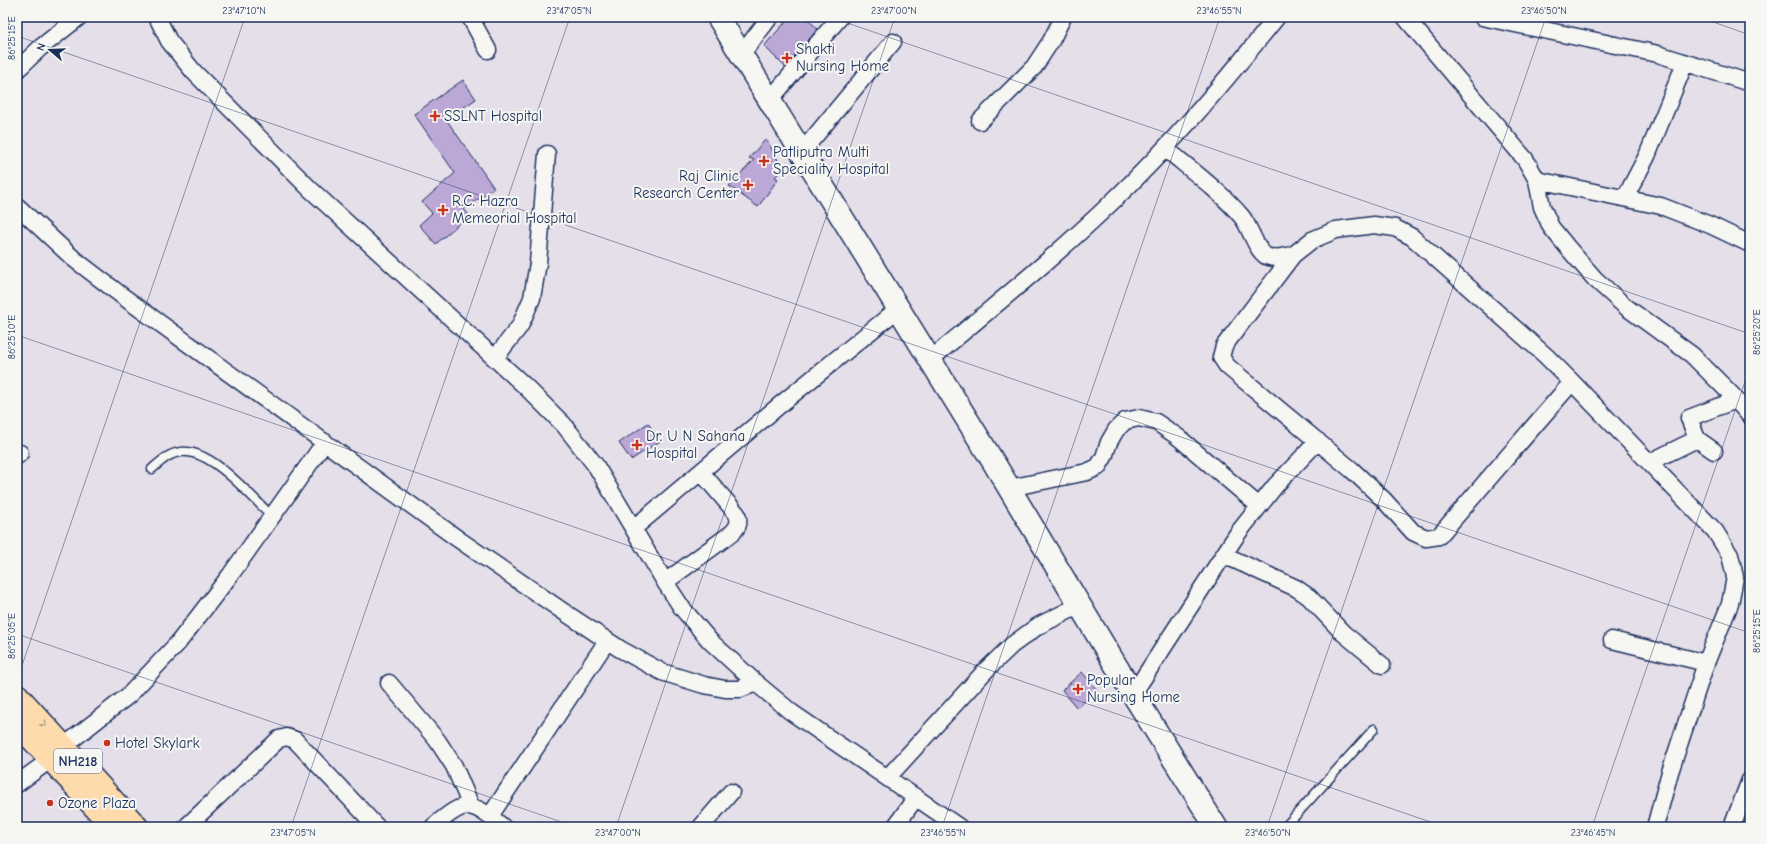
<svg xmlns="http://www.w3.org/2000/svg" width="1767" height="844" font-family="'Comic Neue',sans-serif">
	<rect width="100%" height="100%" fill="#e5dfea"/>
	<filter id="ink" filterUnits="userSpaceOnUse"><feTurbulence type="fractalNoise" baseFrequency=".025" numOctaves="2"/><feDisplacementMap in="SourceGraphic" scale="8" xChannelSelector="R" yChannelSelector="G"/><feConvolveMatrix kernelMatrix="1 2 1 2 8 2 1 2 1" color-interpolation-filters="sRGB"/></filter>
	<g filter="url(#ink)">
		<path fill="#bca8d7" stroke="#1b2f5e" d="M790,17h15l13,12 -33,38 -21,-21z
			M463,80l13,19 -30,20 48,69 -30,21 5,6 -33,29 -17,-19 13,-12 -10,-11 33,-29 -41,-59z
			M766,139l17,30 -8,8 3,2 -20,28 -29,-21 25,-26 -5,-2z
			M648,423l12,18 -29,19 -12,-17z
			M1082,672l15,18 -20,18 -15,-18z"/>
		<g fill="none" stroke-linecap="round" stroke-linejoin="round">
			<defs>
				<path id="service" d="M152,469c8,-7 17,-16 29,-17 31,-3 69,44 91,64
					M1285,827l89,-98"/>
				<path id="minor" d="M157,17l12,24 24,30 117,118 216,198 38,38 32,41 69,116 17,26 28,33 46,42 35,29 168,115
					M470,17l18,33
					M1405,17l120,142 12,21 5,27 9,20 17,21 27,31 31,28 66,48 40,40 18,21
					M1482,17l176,37 92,29
					M741,55l29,-38
					M17,70l23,-22 39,-31
					M769,101l71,-84
					M980,121l54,-54 17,-26 12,-24
					M1165,148c26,22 55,43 77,69 8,10 14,33 24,39 9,4 19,0 27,-1
					M801,153l92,-111
					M1537,180l124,26 49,19 40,19
					M1625,198l22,-42 38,-93
					M17,206l57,53 51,39 333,241 103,71 59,39 42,23 42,13 21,4h15l16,-6
					M495,358l25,-32 12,-28 6,-35 9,-109
					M930,360c61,-52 124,-102 182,-158 60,-57 113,-121 165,-185
					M1572,382l-133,154 -13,2 -13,-6 -29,-32 -32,-30 -125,-104 -6,-9 3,-11 69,-91 19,-15 24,-10 38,-5 21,3 17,9 134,119 26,26 143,149 15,24 5,22 -5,27 -24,59 -36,109 -15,55
					M1714,451l-17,-12 -8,-21 47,-18
					M17,456l3,-3
					M1650,462l47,-23
					M1009,488l78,-16 11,-5 6,-10 5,-15 7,-12 9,-9 14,-3 17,4 22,15 81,69
					M634,528l147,-124 117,-95
					M1224,555l72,33 13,9 34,36 39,32
					M665,582l67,-49c6,-6 8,-10 5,-19l-36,-42
					M1612,640l94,23
					M389,683l48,57 17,26 17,40
					M1133,694l105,-161 38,-48 42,-44
					M64,746l65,-51 49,-52 53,-69 94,-132
					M888,777l99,-108 25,-24 26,-19 42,-21
					M17,784l34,-25
					M490,816l117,-175
					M186,827l93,-88 8,-2 8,3 82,87
					M433,827c33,-28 37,-27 70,0
					M701,827l30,-35
					M895,827l21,-30
					M1732,827l18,-47"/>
				<path id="secondary" d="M718,17l276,446 139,231 83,133"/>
				<path id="trunk" d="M17,695l120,132
					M17,723l96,104"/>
			</defs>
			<use href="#service" stroke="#1b2f5e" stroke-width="11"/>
			<use href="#minor" stroke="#1b2f5e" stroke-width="19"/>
			<use href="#secondary" stroke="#1b2f5e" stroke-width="25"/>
			<use href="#trunk" stroke="#1b2f5e" stroke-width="25"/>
			<use href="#service" stroke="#f6f6f2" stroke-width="8"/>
			<use href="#minor" stroke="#f6f6f2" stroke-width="16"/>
			<use href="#secondary" stroke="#f6f6f2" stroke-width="22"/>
			<use href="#trunk" stroke="#fedbac" stroke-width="22"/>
		</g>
		<defs><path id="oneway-chevron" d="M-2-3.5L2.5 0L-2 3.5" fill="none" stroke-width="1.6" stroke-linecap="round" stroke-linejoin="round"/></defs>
		<use stroke="#8c8585" href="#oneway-chevron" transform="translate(44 724) rotate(47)"/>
	</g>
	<path fill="none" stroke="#1b2f5e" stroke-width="1" stroke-opacity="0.45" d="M830,17l920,317M1699,17l51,18M17,36l1733,597M17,335l1428,492M17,634l559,193M17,680l228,-663M291,827l279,-810M616,827l279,-810M942,827l278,-810M1267,827l279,-810M1592,827l158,-460"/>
	<g fill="#c8321e" stroke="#f6f6f2" stroke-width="1.5">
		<path d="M785 52h4v4h4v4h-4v4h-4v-4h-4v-4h4z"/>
		<path d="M433 110h4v4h4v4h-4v4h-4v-4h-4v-4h4z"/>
		<path d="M762 155h4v4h4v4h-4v4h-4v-4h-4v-4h4z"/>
		<path d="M746 179h4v4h4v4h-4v4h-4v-4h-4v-4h4z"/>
		<path d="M441 204h4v4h4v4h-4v4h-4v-4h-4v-4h4z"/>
		<path d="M635 439h4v4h4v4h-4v4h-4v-4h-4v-4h4z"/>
		<path d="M1076 683h4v4h4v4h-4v4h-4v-4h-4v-4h4z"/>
		<circle cx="107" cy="743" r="4"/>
		<circle cx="50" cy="803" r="4"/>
	</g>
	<g text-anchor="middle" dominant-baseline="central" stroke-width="4" stroke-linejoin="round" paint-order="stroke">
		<rect fill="#f6f6f2" stroke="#5d6b8a" stroke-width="1" x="54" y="749" width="48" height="24" rx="3"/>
		<g font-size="14" font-weight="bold" fill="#1b2f5e">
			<text x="78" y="761">NH218</text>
		</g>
		<g font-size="15" fill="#1b2f5e" stroke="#f6f6f2" text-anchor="start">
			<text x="796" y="49">Shakti<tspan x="796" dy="17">Nursing Home</tspan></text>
			<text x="444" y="116">SSLNT Hospital</text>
			<text x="773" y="152">Patliputra Multi<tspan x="773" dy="17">Speciality Hospital</tspan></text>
			<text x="739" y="176" text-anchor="end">Raj Clinic<tspan x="739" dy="17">Research Center</tspan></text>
			<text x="452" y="201">R.C. Hazra<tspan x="452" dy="17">Memeorial Hospital</tspan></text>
			<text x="646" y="436">Dr. U N Sahana<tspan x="646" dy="17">Hospital</tspan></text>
			<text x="1087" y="680">Popular<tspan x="1087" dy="17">Nursing Home</tspan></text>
			<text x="115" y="743">Hotel Skylark</text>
			<text x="58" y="803">Ozone Plaza</text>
		</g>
	</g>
	<rect width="1767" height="844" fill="none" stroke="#f6f6f2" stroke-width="44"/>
	<g transform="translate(50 50) rotate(289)" stroke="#f6f6f2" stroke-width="3" paint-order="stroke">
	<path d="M0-3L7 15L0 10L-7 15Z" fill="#1b2f5e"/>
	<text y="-6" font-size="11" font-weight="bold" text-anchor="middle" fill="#1b2f5e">N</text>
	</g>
	<rect x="22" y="22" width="1723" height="800" fill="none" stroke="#1b2f5e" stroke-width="1.5"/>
	<g font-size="10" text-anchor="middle" fill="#1b2f5e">
		<text x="244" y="14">23°47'10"N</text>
		<text x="569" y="14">23°47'05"N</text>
		<text x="894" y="14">23°47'00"N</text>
		<text x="1219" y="14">23°46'55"N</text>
		<text x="1544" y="14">23°46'50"N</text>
		<text transform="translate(11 38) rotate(-90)" y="4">86°25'15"E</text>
		<text transform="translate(1756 332) rotate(-90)" y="4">86°25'20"E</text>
		<text transform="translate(11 337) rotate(-90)" y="4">86°25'10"E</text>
		<text transform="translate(1756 631) rotate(-90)" y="4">86°25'15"E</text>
		<text transform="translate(11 636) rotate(-90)" y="4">86°25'05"E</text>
		<text x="293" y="836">23°47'05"N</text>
		<text x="618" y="836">23°47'00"N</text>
		<text x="943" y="836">23°46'55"N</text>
		<text x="1268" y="836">23°46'50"N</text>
		<text x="1593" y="836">23°46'45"N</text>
	</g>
</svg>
